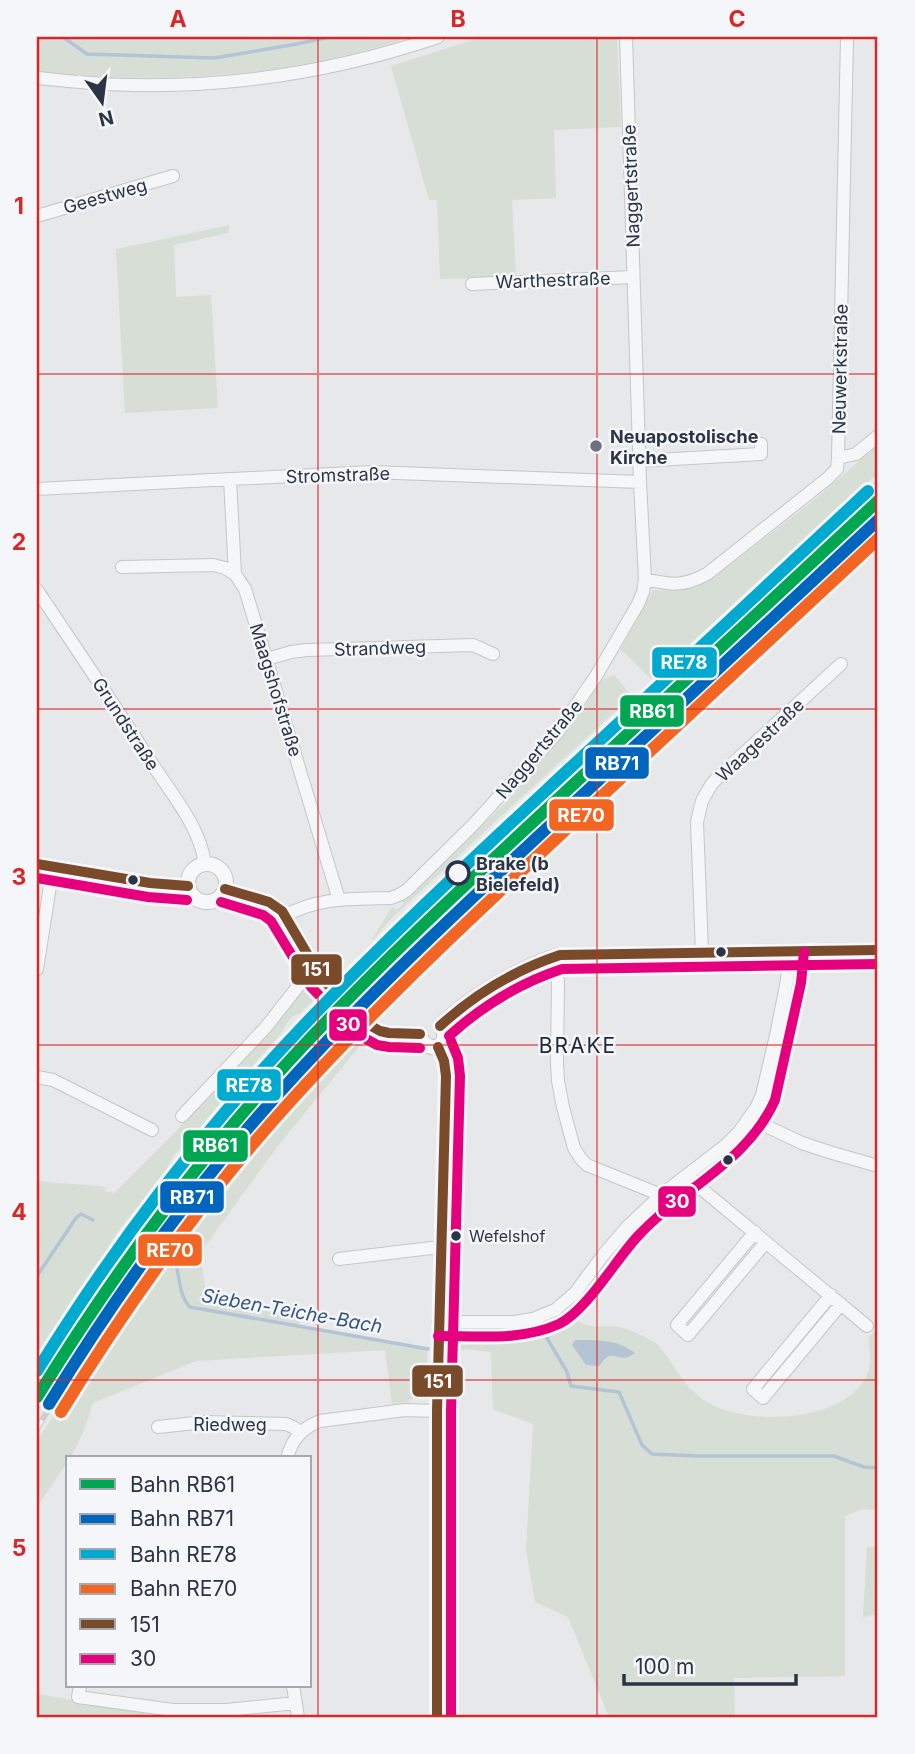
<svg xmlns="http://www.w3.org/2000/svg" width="915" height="1754" font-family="Inter,sans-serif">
	<rect width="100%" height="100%" fill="#e6e8ea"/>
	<path fill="#d6ded6" d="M37,37h374c-119,40 -250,49 -374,34z
		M482,37h135l4,90 -67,3 2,68 -44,2 4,77 -76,2 -3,-79h-8l-38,-134z
		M230,225l-2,8 -54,12 2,52 35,-2 7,113 -93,5 -9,-164z
		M878,445v28l-227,206 -25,-25 -6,-4 33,-60c22,1 34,0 54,-8l102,-78z
		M614,675l18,21 -134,123 -107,100 -18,21 -1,-1 20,-32 5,3 6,-6v-4l10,-6 94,-93 60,-70 15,-20 19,-31z
		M307,984h8l5,10 -20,19 -8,4 -6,7 -4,8 -33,38 -14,10 -14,22 -28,34 -19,19 -8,15 -27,36 -12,14 -15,20 -6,15 -21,30 -13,14 -11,23 -24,39v-192h2l-2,12 70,6 -3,4 10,2 63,-63z
		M357,1031l7,4 -6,13 -81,99 -77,106 7,48 95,16 -4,10 129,23c0,21 6,42 -18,50v2l-17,2 -7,-54 -189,11 -103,42c-6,19 -12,38 -23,55h-2v3l-31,46v-66l19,-29 8,-17 32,-50 11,-13 35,-52 55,-74 21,-15 42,-52 9,-9 46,-53 19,-17 5,-8z
		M568,1316c6,2 13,7 19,9 10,3 22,0 32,2 11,2 26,10 35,15 11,8 18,23 26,34 7,10 17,20 27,26 39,24 133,21 158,-23 9,-17 3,-25 4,-42l9,-9v182l-15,-1 -18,7v160l-111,2 1,39h-126l-41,-100 -33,-15 -9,-52 7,-126 -40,-15 -2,-57 -26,-3 -16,4v-8l5,-6 13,-8h63l18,-5z
		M867,1547h11v67l-15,3z
		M37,1694l109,18 -1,5h-108z"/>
	<path fill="#b4c4d5" d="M575,1340c23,0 42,-1 60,13 -14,11 -20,-1 -28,4 -3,2 -5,6 -8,9l-13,-1 -14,-20z"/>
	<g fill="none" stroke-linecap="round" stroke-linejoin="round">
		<path stroke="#b4c4d5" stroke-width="3.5" d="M63,37l24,17 127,4 83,-14 32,-7
			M177,1269c3,13 3,28 13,38l238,42
			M37,1276l39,-58 5,-4 12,6
			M547,1338l20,34 4,14 48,6 23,53 10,9 45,2h137l30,11 14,1"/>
		<defs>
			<path id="minor" d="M37,78c32,3 64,7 96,7 103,2 207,-15 305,-48
				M37,216l136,-40
				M472,284l161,-7
				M838,458l18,-4 22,-18
				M639,461l122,-7v-10
				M230,479l5,95 10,15 94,311
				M37,489l334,-17 269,10
				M122,567l91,-2 12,3 10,6
				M645,579c25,6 38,8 62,-5l121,-96 9,-9 1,-11 9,-421
				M37,590c39,58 78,116 116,175 20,31 47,62 52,99
				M267,659l24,-7 16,-2 166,-5 20,9
				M285,916c32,-19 69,-17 106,-18l10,-4 6,-4 66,-65 84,-92 39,-57 42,-72 5,-12 2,-13 -5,-97 -14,-445
				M702,952l-5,-130 5,-21 9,-16 8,-9 122,-112
				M551,958l7,23 -1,82 1,18 5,26 11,41 7,11 6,6 74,30
				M37,969l16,-102
				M37,1077l16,3 99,50
				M182,1116l84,-89 48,-61
				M749,1118l53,25 27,9 49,14
				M686,1176l181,150
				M755,1232l-78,93 11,10 78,-93
				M339,1259l101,-12
				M831,1295l-78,94 10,9 78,-94
				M438,1322h77l18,-3 22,-9 20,-17 29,-39 24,-28 33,-31 65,-50 13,-13 17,-24 6,-13 15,-64 10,-51 3,-29
				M158,1427l46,-5 82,2 7,3 7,5
				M287,1458c5,-19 15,-30 33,-37l85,-11 32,1
				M80,1686l-2,11 95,13h53l70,-7
				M293,1686l5,31
				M437,1717v-306l9,-335 -2,-15 -6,-14"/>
			<path id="major" d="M188 883a19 19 0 1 1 38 0a19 19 0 1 1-38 0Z
				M37,864l113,19 38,3
				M225,889l44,13 13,9 40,68 44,44 14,8 9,2 31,1
				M440,1026c29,-29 81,-60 120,-71l318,-5
				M420,1034c1,10 8,14 18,13 7,-6 9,-14 2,-21"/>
		</defs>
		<use href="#minor" stroke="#c4c6c8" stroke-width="14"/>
		<use href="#major" stroke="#c2c5c8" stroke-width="16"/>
		<use href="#minor" stroke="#f5f6f7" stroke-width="12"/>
		<use href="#major" stroke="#f8f8f8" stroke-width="14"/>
		<defs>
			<path id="rail" d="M37,1429c78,-139 177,-269 288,-383 65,-68 134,-131 202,-195 117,-110 234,-219 351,-329"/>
		</defs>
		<use href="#rail" stroke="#cecfd2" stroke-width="6"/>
		<use href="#rail" stroke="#f4f6f9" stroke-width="3.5" stroke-dasharray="10" stroke-linecap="butt"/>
		<defs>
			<path id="bus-1" d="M37,864l113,19 38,3
				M225,889l44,13 13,9 40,68 44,44 14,8 9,2 31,1
				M440,1026c35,-32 75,-56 120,-71l318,-5
				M437,1717v-306l9,-335 -2,-15 -6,-14"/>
			<path id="bus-2" d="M37,878l111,19 39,3
				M221,902l42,13 8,6 40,66 46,47 20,11 12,2 31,1
				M449,1036c33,-30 71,-53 113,-67l316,-5
				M451,1041l7,17 2,18 -9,335v306
				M438,1336c41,0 83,5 121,-12 27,-13 56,-63 78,-87 45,-49 110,-74 138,-137l26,-117 3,-31"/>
		</defs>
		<use href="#bus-1" stroke="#f4f6f9" stroke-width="16"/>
		<use href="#bus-2" stroke="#f4f6f9" stroke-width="16"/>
		<use href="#bus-1" stroke="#7a4b2a" stroke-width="10"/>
		<use href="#bus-2" stroke="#e5007d" stroke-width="10"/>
		<defs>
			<path id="rail-1" d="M37,1397c60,-97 125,-189 199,-276 95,-112 203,-212 311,-312 110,-103 221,-205 331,-308"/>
			<path id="rail-2" d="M49,1404c60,-97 125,-190 200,-277 100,-116 213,-220 325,-324 101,-94 203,-188 304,-283"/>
			<path id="rail-3" d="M37,1371c57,-92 120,-180 190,-261 105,-122 224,-231 342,-341 100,-92 200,-185 299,-278"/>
			<path id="rail-4" d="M61,1412c59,-96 124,-188 197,-274 93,-108 198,-206 302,-303 106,-99 212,-197 318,-296"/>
		</defs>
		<use href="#rail-1" stroke="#f4f6f9" stroke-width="18"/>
		<use href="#rail-2" stroke="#f4f6f9" stroke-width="18"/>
		<use href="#rail-3" stroke="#f4f6f9" stroke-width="18"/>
		<use href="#rail-4" stroke="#f4f6f9" stroke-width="18"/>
		<use href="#rail-1" stroke="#00a651" stroke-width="12"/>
		<use href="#rail-2" stroke="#0065bd" stroke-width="12"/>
		<use href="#rail-3" stroke="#00a9ce" stroke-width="12"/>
		<use href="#rail-4" stroke="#f26522" stroke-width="12"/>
	</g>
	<path fill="none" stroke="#d62828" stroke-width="2" stroke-opacity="0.55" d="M318,37v1680M597,37v1680M37,374h841M37,709h841M37,1045h841M37,1380h841"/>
	<circle fill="#6c737f" stroke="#f4f6f9" stroke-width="2.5" cx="596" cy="446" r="7"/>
	<circle fill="#f4f6f9" stroke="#2b3445" stroke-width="3.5" cx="458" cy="873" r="11"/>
	<g fill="#2b3445" stroke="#f4f6f9" stroke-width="2.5">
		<circle cx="133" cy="880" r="6"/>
		<circle cx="721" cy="952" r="6"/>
		<circle cx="728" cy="1160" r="6"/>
		<circle cx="456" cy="1236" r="6"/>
	</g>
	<g text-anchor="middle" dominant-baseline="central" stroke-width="5" stroke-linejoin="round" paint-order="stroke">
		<g font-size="16" fill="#2b3445" stroke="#f4f6f9" text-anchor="start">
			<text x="469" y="1236">Wefelshof</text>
		</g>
		<g font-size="18" fill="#2b3445" stroke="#f4f6f9">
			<text transform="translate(631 186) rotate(-92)">Naggertstraße</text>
			<text transform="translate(105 196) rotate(-16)">Geestweg</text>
			<text transform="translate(553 280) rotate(-2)">Warthestraße</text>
			<text transform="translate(840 369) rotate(-89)">Neuwerkstraße</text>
			<text transform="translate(338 475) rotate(-2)">Stromstraße</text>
			<text transform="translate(380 648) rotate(-2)">Strandweg</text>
			<text transform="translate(276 690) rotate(73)">Maagshofstraße</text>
			<text transform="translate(126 724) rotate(57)">Grundstraße</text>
			<text transform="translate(760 740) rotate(-43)">Waagestraße</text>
			<text transform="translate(539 749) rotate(-50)">Naggertstraße</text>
			<text x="230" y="1424">Riedweg</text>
		</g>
		<g font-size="18" font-weight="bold" fill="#2b3445" stroke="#f4f6f9" text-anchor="start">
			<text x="610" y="436">Neuapostolische<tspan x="610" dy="21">Kirche</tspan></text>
		</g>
		<g font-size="18" font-weight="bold" fill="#2b3445" stroke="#f4f6f9" text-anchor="start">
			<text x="476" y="863">Brake (b<tspan x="476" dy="21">Bielefeld)</tspan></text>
		</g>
		<g font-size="19" font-style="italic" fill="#34527a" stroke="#f4f6f9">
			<text transform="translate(292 1311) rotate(10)">Sieben-Teiche-Bach</text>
		</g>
		<g font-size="21" letter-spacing="2" fill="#1d2536" stroke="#f4f6f9">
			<text x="578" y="1045">BRAKE</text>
		</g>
	</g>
	<g stroke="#f4f6f9" stroke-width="2.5">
		<rect x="651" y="646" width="67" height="33" rx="7" fill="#00a9ce"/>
		<rect x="619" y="694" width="66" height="34" rx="7" fill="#00a651"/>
		<rect x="584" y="746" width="66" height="34" rx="7" fill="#0065bd"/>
		<rect x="548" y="798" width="67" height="34" rx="7" fill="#f26522"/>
		<rect x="290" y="953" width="53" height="33" rx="7" fill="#7a4b2a"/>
		<rect x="328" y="1008" width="40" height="34" rx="7" fill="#e5007d"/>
		<rect x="216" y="1068" width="66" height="34" rx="7" fill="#00a9ce"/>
		<rect x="182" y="1129" width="67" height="34" rx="7" fill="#00a651"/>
		<rect x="159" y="1180" width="66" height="34" rx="7" fill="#0065bd"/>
		<rect x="657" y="1185" width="40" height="33" rx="7" fill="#e5007d"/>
		<rect x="137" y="1233" width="66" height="34" rx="7" fill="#f26522"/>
		<rect x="411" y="1364" width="53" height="34" rx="7" fill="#7a4b2a"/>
	</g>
	<g font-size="19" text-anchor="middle" font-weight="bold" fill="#fff">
		<text x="684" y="669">RE78</text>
		<text x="652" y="718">RB61</text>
		<text x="617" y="770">RB71</text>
		<text x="581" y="822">RE70</text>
		<text x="316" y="976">151</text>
		<text x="348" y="1031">30</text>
		<text x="249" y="1092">RE78</text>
		<text x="215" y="1152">RB61</text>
		<text x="192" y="1204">RB71</text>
		<text x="677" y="1208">30</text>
		<text x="170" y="1257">RE70</text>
		<text x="438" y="1388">151</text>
	</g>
	<rect width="915" height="1754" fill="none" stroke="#f4f6f9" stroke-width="77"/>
	<rect x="66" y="1456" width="245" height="231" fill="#f4f6f9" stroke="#a4a8b1" stroke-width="2"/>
	<rect x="80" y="1479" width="35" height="10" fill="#00a651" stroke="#a4a8b1" stroke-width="2"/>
	<text x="130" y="1492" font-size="21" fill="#2b3445">Bahn RB61</text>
	<rect x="80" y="1514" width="35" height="10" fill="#0065bd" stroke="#a4a8b1" stroke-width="2"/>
	<text x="130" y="1526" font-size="21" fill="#2b3445">Bahn RB71</text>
	<rect x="80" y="1549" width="35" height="10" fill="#00a9ce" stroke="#a4a8b1" stroke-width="2"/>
	<text x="130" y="1562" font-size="21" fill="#2b3445">Bahn RE78</text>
	<rect x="80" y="1584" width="35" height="10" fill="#f26522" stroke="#a4a8b1" stroke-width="2"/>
	<text x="130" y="1596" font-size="21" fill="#2b3445">Bahn RE70</text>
	<rect x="80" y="1619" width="35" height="10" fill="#7a4b2a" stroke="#a4a8b1" stroke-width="2"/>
	<text x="130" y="1632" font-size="21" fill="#2b3445">151</text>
	<rect x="80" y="1654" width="35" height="10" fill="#e5007d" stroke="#a4a8b1" stroke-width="2"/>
	<text x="130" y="1666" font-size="21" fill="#2b3445">30</text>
	<g transform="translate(102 102) rotate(166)" stroke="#f4f6f9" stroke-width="5" paint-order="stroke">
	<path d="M0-5L12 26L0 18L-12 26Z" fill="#2b3445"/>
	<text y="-10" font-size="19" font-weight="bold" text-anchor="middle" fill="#2b3445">N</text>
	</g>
	<path d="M624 1674v10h172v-10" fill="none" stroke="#2b3445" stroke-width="3.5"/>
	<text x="635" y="1674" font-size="21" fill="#2b3445" stroke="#f4f6f9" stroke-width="5" paint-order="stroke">100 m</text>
	<rect x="38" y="38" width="838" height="1678" fill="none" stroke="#d62828" stroke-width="2.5"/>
	<g font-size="23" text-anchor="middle" font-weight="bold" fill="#d62828">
		<text x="178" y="27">A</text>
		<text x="458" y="27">B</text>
		<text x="737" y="27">C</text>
		<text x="19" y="214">1</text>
		<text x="19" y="550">2</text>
		<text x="19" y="885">3</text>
		<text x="19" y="1220">4</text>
		<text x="19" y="1556">5</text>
	</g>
</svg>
